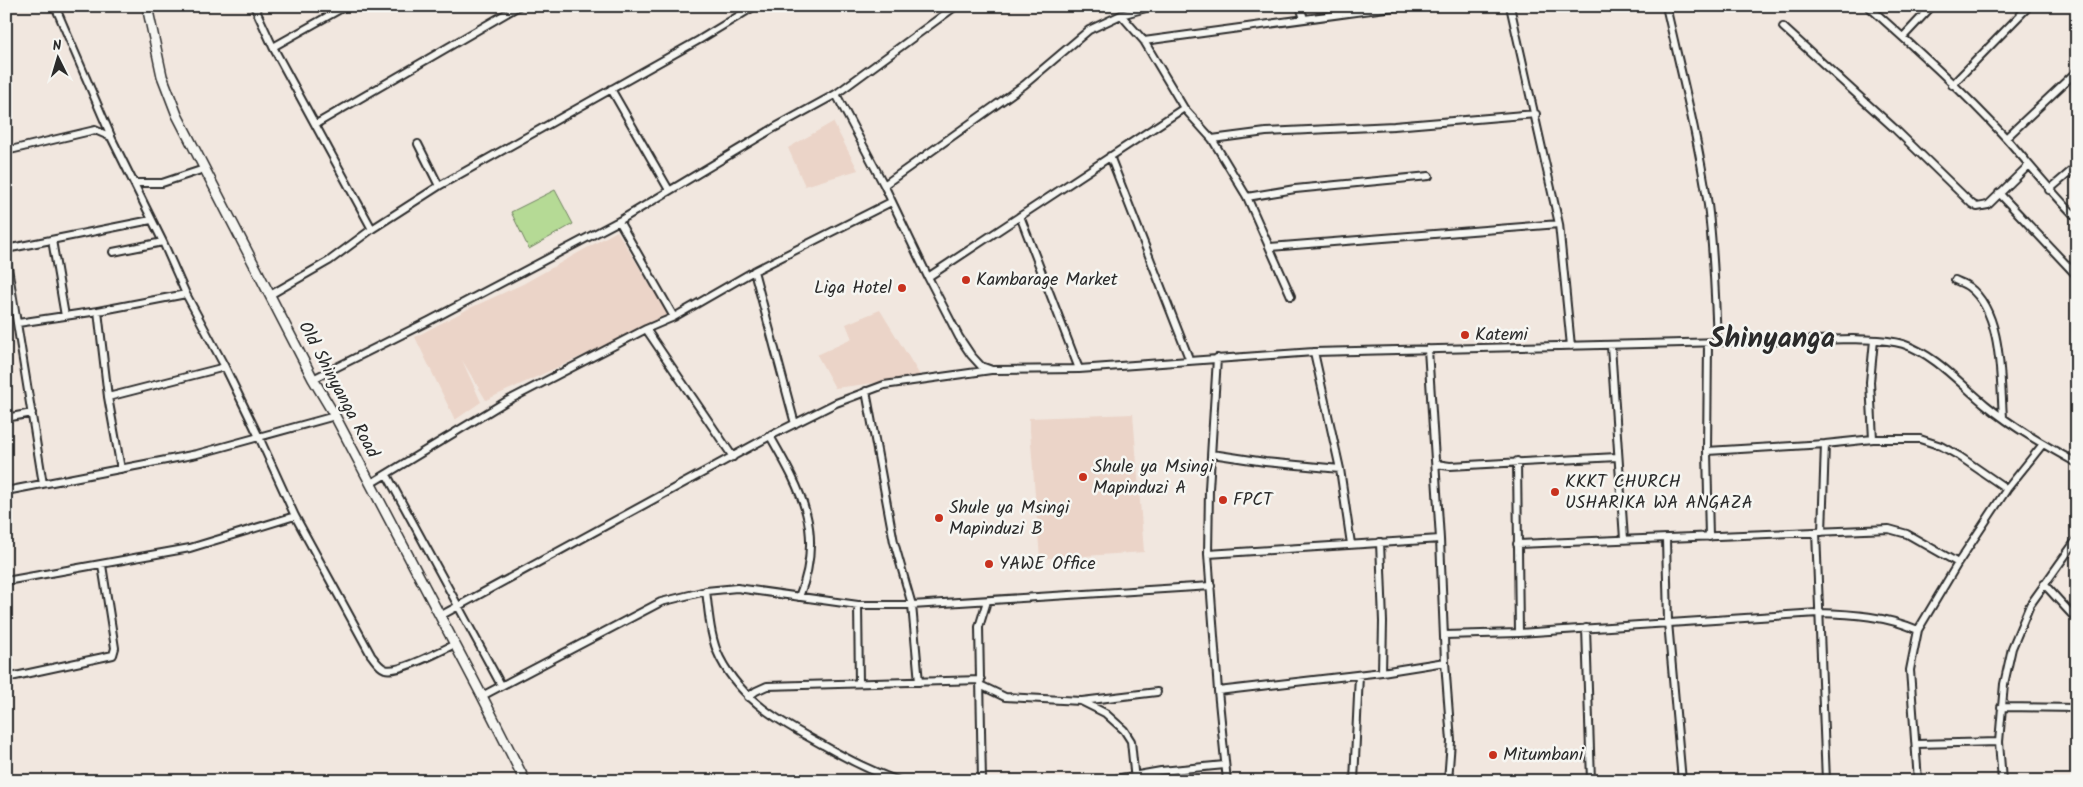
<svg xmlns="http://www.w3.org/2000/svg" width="2083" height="787" font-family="Kalam,sans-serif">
	<rect width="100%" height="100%" fill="#f1e7df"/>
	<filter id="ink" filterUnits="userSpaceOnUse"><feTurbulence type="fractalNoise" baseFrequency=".02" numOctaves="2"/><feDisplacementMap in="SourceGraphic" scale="10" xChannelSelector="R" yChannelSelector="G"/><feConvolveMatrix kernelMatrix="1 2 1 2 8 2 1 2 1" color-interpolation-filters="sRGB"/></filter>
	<g filter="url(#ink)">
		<path fill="#ebd4c8" d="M833,122l25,48 -53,16 -17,-38z
			M617,231l52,85 -183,84 -24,-40 19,42 -26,18 -40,-83 55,-29 53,-24z
			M880,310l41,67 -86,11 -18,-33 35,-16 -6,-15z
			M1133,414l11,138 -104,7 -11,-141z"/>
		<path fill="#b5da95" stroke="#708260" d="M555,190l18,34 -44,25 -18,-37z"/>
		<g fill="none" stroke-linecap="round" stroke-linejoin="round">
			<defs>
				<path id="street" d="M55,6l56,130
					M254,6l19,41 99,182
					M1300,6l4,13
					M1510,6l49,218 12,122
					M1666,6c15,66 32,132 42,199 6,46 7,91 9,137
					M1868,6c47,42 95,85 138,132 24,27 46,55 71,80
					M1121,15l23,26 40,67 28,31 35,58 44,99
					M1783,27l112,102 77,75 5,3 11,-2 40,-39
					M1903,37l29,-31
					M1144,41l256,-35
					M273,47l73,-41
					M1952,85l77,-79
					M611,89l58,101
					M836,94l48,91 44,92 31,60 12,18 10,11 11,4 87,-1 235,-17 539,-13c16,1 34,0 50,5 33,11 57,40 83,61 28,23 60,41 91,58
					M316,124l203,-118
					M2006,138l71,-67
					M1212,139l54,-7 128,-6 142,-12
					M418,144l21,42
					M6,151l89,-21 16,7 52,105 23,52 39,73 34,70 36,79 76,139c4,5 8,12 14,14 12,5 58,-19 70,-25
					M1110,156l80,205
					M134,183h28l42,-14
					M884,185l140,-100 65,-55 32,-15 32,-9
					M2049,190l28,-24
					M1999,193l78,83
					M1247,197l48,-8 134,-13
					M1020,216l59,153
					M619,221l55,96
					M52,240l13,76
					M1270,247l289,-23
					M6,249l145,-29
					M113,252l50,-10
					M6,255l37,229
					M754,271l41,153
					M928,277l256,-169
					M1955,280c4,2 10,4 14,7 34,26 31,91 34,130
					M270,295l59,-34 43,-32 67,-43 260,-146 56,-34
					M98,311l10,86 13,72
					M18,323l80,-12 88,-17
					M646,329l87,128
					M1708,343l-1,108 2,86
					M1611,346l13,193
					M1428,349l12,190 5,123 6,79 -3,40
					M1314,352l26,117 11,75
					M1217,358l-8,131 -1,65 10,137 9,90
					M313,379l116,-58 190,-100 155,-93 62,-34 120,-88
					M866,391l28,151 18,63 7,77
					M108,397l117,-30
					M6,418l26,-5
					M770,436c32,56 55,97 29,161
					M1873,439l-3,-57 4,-42
					M1707,451l118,-7 48,-5h47l21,7 18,10 48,33
					M1212,454l53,8 75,7
					M1517,461l2,172
					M1436,464l14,2 167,-9
					M387,475l114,210
					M370,484l135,-82 141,-73 28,-12 80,-46 137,-69
					M6,491l191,-37 138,-38
					M1816,532l10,249
					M1822,532l3,-88
					M1666,539l2,83 14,159
					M1380,542l3,80 -1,50
					M1517,544l372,-15 18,5 51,29
					M1208,554l232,-15
					M6,581l184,-33 105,-32
					M2044,584l33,36
					M706,591c3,22 4,47 14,67 22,43 62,65 103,87 26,15 47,26 76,36
					M858,605l1,78
					M440,616l330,-180 66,-33 48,-18 107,-15
					M1586,628l5,153
					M1444,635l75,-2 299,-20c35,1 68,3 100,17
					M6,678l107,-23 2,-7 -13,-83
					M982,686l23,11 76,4 24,12 19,17 7,11 4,40
					M1218,691l164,-19 63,-10
					M482,696l179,-94 45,-11 31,-3 121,17h54l299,-19
					M748,697l8,-6 11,-5 214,-6
					M1082,701l75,-9
					M2001,707l76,1
					M1916,744l83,-2
					M982,781l-3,-154 8,-26
					M1104,781l57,-10 64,-6
					M1354,781l5,-106
					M1918,781l-8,-111 8,-40 40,-67 49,-74 36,-45
					M2002,781l-3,-39 5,-58 8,-36 18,-43 47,-66"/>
				<path id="secondary" d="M147,6l15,70 15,39 136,264 22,37 147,280 43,85"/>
			</defs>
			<use href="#street" stroke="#2b2b2b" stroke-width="10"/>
			<use href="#secondary" stroke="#2b2b2b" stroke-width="12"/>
			<use href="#street" stroke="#f6f6f2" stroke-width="6"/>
			<use href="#secondary" stroke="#f6f6f2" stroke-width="9"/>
		</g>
	</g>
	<g fill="#c8321e" stroke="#f6f6f2" stroke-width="2">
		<circle cx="966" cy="280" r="5"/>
		<circle cx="902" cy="288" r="5"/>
		<circle cx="1465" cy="335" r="5"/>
		<circle cx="1083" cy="477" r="5"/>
		<circle cx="1555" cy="492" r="5"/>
		<circle cx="1223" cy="500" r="5"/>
		<circle cx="939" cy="518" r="5"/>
		<circle cx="989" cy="564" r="5"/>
		<circle cx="1493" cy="755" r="5"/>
	</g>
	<g text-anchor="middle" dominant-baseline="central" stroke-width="5" stroke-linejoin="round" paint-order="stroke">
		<g font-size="18" fill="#2b2b2b" stroke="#f6f6f2" text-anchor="start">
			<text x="976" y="280">Kambarage Market</text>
			<text x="892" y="288" text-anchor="end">Liga Hotel</text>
			<text x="1475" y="335">Katemi</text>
			<text x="1093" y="467">Shule ya Msingi<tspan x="1093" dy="21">Mapinduzi A</tspan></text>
			<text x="1565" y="482">KKKT CHURCH<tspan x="1565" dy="21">USHARIKA WA ANGAZA</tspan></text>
			<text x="1233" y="500">FPCT</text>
			<text x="949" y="508">Shule ya Msingi<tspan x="949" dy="21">Mapinduzi B</tspan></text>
			<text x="999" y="564">YAWE Office</text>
			<text x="1503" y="755">Mitumbani</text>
		</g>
		<g font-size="18" fill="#2b2b2b" stroke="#f6f6f2">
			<text transform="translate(338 390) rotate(62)">Old Shinyanga Road</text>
		</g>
		<g font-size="28" font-weight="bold" fill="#2b2b2b" stroke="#f6f6f2">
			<text x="1772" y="339">Shinyanga</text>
		</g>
	</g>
	<rect width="2083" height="787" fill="none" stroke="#f6f6f2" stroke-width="25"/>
	<rect x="12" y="12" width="2058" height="762" fill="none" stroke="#2b2b2b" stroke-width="2" filter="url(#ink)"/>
	<g transform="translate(58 58) rotate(355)" stroke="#f6f6f2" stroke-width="4" paint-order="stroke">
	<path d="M0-4L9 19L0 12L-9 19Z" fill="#2b2b2b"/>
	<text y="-8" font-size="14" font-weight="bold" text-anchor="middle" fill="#2b2b2b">N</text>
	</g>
</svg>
